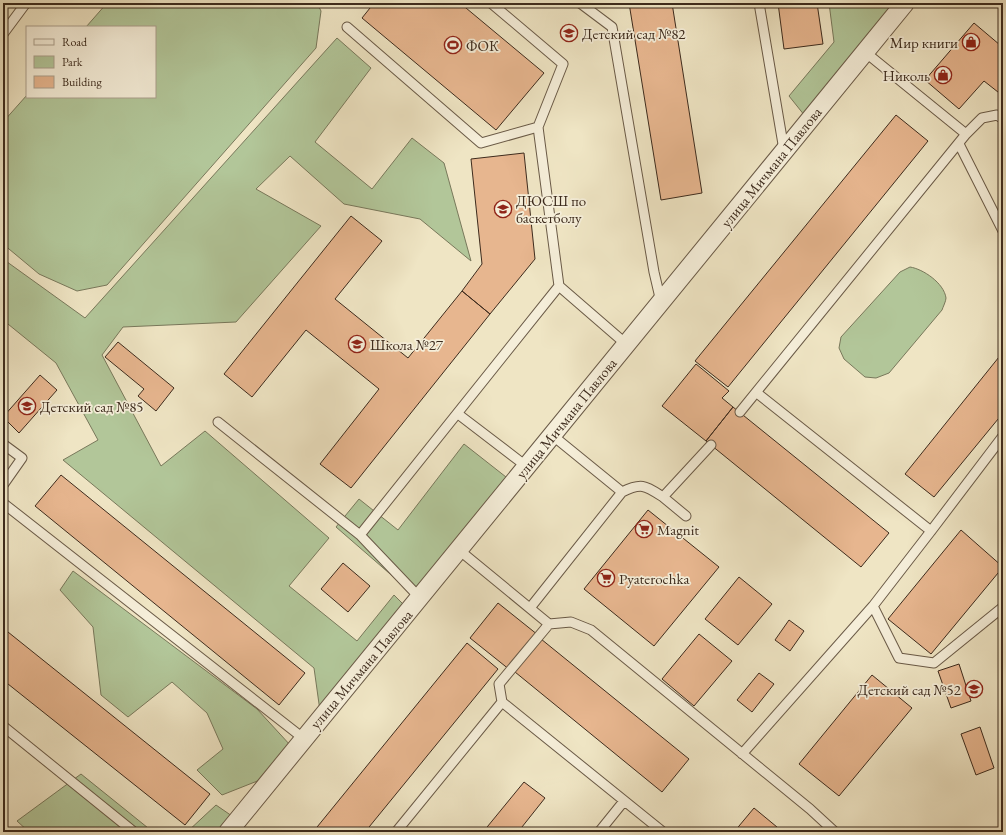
<svg xmlns="http://www.w3.org/2000/svg" width="1006" height="835" font-family="'EB Garamond',serif">
	<rect width="100%" height="100%" fill="#efe5c4"/>
	<filter id="stains"><feTurbulence type="fractalNoise" baseFrequency=".005" numOctaves="4"/><feColorMatrix values="0 0 0 0 .2 0 0 0 0 .09 0 0 0 0 .02 0 0 0 .5 -.17"/></filter>
	<radialGradient id="worn" r=".72"><stop offset=".6" stop-color="#630" stop-opacity="0"/><stop offset="1" stop-color="#630" stop-opacity=".3"/></radialGradient>
	<path fill="#b2c699" stroke="#78785b" d="M107,3h210l4,8 -5,37 -209,237 -30,6 -38,-17 -36,-30v-122l24,-27v2h128v-70h-69z
		M829,3h68l-92,113 -16,-20 45,-54z
		M337,38l34,30 -56,74 57,47 40,-51 32,25 27,98 -51,-42 -76,-15 -54,-48 -34,33 65,37 -85,96 -113,5 -21,28 59,111 44,-35 124,107 -40,48 68,55 37,-46 9,9 -83,107 -6,-43 -251,-208 35,-20 -42,-77 -53,-43v-61l82,59z
		M910,267c13,2 34,16 36,31 0,3 -3,9 -4,12l-53,63 -13,5 -11,-1 -21,-18 -5,-11 2,-11 59,-65z
		M464,444l42,33 -94,116 -76,-66 23,-28 39,31z
		M73,571l184,138 34,37 -26,32 -43,17 -25,-25 26,-21 -16,-36 -35,-31 -44,35 -27,-22 -8,-68 -33,-37z
		M81,774l72,58h15h-139l-12,-11z
		M216,805l16,11 -14,16h-31z"/>
	<path fill="#e7b68f" stroke="#3d2b1d" d="M374,3h86l84,70 -48,57 -134,-112z
		M629,3h43l30,190 -41,7z
		M778,3h39l6,41 -39,5z
		M974,23l26,22 3,-4v55l-19,-15 -25,28 -34,-29z
		M896,115l32,26 -200,246 -33,-26z
		M524,153l11,106 -45,55 -28,-23 20,-27 -11,-105z
		M351,216l31,25 -47,58 73,59 54,-67 28,23 -139,174 -31,-24 59,-75 -73,-59 -54,67 -28,-23z
		M118,342l56,46 -18,23 -18,-15 6,-7 -39,-32z
		M1003,352v61l-69,84 -29,-23z
		M696,364l33,27 -7,7 11,9 -27,34 -44,-35z
		M40,375l17,15 -38,43 -16,-16z
		M733,407l156,126 -28,34 -155,-126z
		M61,475l244,198 -26,32 -244,-199z
		M648,510l71,57 -65,79 -70,-57z
		M961,530l42,37 -72,87 -43,-35z
		M343,563l27,23 -22,26 -27,-23z
		M739,577l33,27 -34,41 -33,-26z
		M498,603l40,32 -28,35 -40,-32z
		M789,620l15,11 -14,20 -15,-11z
		M3,628l207,166 -25,31 -182,-145z
		M699,634l33,27 -38,45 -32,-27z
		M541,639l148,120 -27,33 -147,-120z
		M467,643l31,26 -133,163h-52z
		M959,664l12,37 -20,7 -13,-37z
		M759,673l15,11 -22,28 -15,-12z
		M872,675l40,33 -73,88 -40,-32z
		M980,727l14,41 -18,7 -15,-41z
		M524,782l21,16 -27,34h-35z
		M754,808l29,24h-49z
		M1003,827v5h-15z"/>
	<g fill="none" stroke-linecap="round" stroke-linejoin="round">
		<defs>
			<path id="lane" d="M580,3l32,24 42,245 7,30
				M759,3l25,147
				M347,27l134,116 57,-16 25,-63 -72,-61
				M3,34l23,-31
				M865,52l101,82
				M959,144l44,87
				M559,286l67,58
				M757,393l174,138 72,-95
				M740,412l226,-278 16,-16 15,-3 6,4
				M458,414l68,52
				M218,422l142,113 60,63
				M552,435l70,57c20,-10 24,-6 41,5l48,-52
				M3,444l19,14 -19,27
				M663,497l23,19
				M3,503l300,235
				M360,535l199,-249 -21,-159
				M459,550l90,74
				M873,606l26,52 35,5 69,-56
				M530,608l92,-116
				M502,702l-3,-18 50,-60 22,-2 20,8 219,179 25,23
				M3,726l131,106
				M742,754l131,-148 58,-75
				M396,832l106,-130 161,130
				M599,832l25,-31"/>
			<path id="street" d="M228,832l677,-829"/>
		</defs>
		<use href="#lane" stroke="#6a5a47" stroke-width="11"/>
		<use href="#street" stroke="#6a5a47" stroke-width="20"/>
		<use href="#lane" stroke="#f5eed9" stroke-width="9"/>
		<use href="#street" stroke="#f5eed9" stroke-width="18"/>
	</g>
	<defs>
		<symbol id="school-ring" viewBox="-11 -11 22 22"><circle r="9.5" fill="#f5eed9" stroke="#8f2418" stroke-width="1.5"/><path d="M0-5L7-2L0 1L-7-2ZM-4 1L0 2.5L4 1V4Q0 6-4 4Z" fill="#8f2418"/></symbol>
		<symbol id="shop-ring" viewBox="-11 -11 22 22"><circle r="9.5" fill="#f5eed9" stroke="#8f2418" stroke-width="1.5"/><path d="M-5-2.5h2.3a2.7 3.5 0 0 1 5.4 0H5L5.5 6h-11ZM-1.5-2.5h3a1.5 2.3 0 0 0-3 0Z" fill="#8f2418"/></symbol>
		<symbol id="stadium-ring" viewBox="-11 -11 22 22"><circle r="9.5" fill="#f5eed9" stroke="#8f2418" stroke-width="1.5"/><path d="M0-5a6.5 5 0 1 0 0 10a6.5 5 0 1 0 0-10ZM-3.5-1.8h7v3.6h-7Z" fill="#8f2418"/></symbol>
		<symbol id="supermarket-ring" viewBox="-11 -11 22 22"><circle r="9.5" fill="#f5eed9" stroke="#8f2418" stroke-width="1.5"/><path d="M-6-5.5h2.5l.6 2H6L4.5 2H-2.5L-4.4-4H-6ZM-1.5 3.2a1.3 1.3 0 1 0 .1 0ZM3 3.2a1.3 1.3 0 1 0 .1 0Z" fill="#8f2418"/></symbol>
	</defs>
	<g fill-rule="evenodd">
		<use href="#school-ring" x="559" y="23" width="20" height="20"/>
		<use href="#shop-ring" x="961" y="32" width="20" height="20"/>
		<use href="#stadium-ring" x="443" y="35" width="20" height="20"/>
		<use href="#shop-ring" x="933" y="65" width="20" height="20"/>
		<use href="#school-ring" x="493" y="199" width="20" height="20"/>
		<use href="#school-ring" x="347" y="334" width="20" height="20"/>
		<use href="#school-ring" x="17" y="396" width="20" height="20"/>
		<use href="#supermarket-ring" x="634" y="519" width="20" height="20"/>
		<use href="#supermarket-ring" x="596" y="568" width="20" height="20"/>
		<use href="#school-ring" x="964" y="679" width="20" height="20"/>
	</g>
	<g text-anchor="middle" dominant-baseline="central" stroke-width="3.5" stroke-linejoin="round" paint-order="stroke">
		<g font-size="15" fill="#3d2b1d" stroke="#f5eed9" text-anchor="start">
			<text x="582" y="33">Детский сад №82</text>
			<text x="958" y="42" text-anchor="end">Мир книги</text>
			<text x="466" y="45">ФОК</text>
			<text x="930" y="75" text-anchor="end">Николь</text>
			<text x="516" y="200">ДЮСШ по<tspan x="516" dy="17">баскетболу</tspan></text>
			<text x="370" y="344">Школа №27</text>
			<text x="40" y="406">Детский сад №85</text>
			<text x="657" y="529">Magnit</text>
			<text x="619" y="578">Pyaterochka</text>
			<text x="961" y="689" text-anchor="end">Детский сад №52</text>
		</g>
		<g font-size="15" fill="#3d2b1d" stroke="#f5eed9">
			<text transform="translate(771 167) rotate(-51)">улица Мичмана Павлова</text>
			<text transform="translate(566 418) rotate(-51)">улица Мичмана Павлова</text>
			<text transform="translate(361 669) rotate(-50)">улица Мичмана Павлова</text>
		</g>
	</g>
	<rect width="1006" height="835" fill="none" stroke="#efe5c4" stroke-width="16"/>
	<rect x="4" y="4" width="998" height="827" fill="none" stroke="#3d2b1d" stroke-width="2"/>
	<rect x="8" y="8" width="990" height="819" fill="none" stroke="#3d2b1d"/>
	<rect x="26" y="26" width="130" height="72" fill="#f5eed9" stroke="#aba08e"/>
	<rect x="34" y="39" width="20" height="6" fill="#f5eed9" stroke="#aba08e"/>
	<text x="62" y="46" font-size="12" fill="#3d2b1d">Road</text>
	<rect x="34" y="56" width="20" height="12" fill="#b2c699" stroke="#aba08e"/>
	<text x="62" y="66" font-size="12" fill="#3d2b1d">Park</text>
	<rect x="34" y="76" width="20" height="12" fill="#e7b68f" stroke="#aba08e"/>
	<text x="62" y="86" font-size="12" fill="#3d2b1d">Building</text>
	<rect width="100%" height="100%" filter="url(#stains)"/>
	<rect width="100%" height="100%" fill="url(#worn)"/>
</svg>
